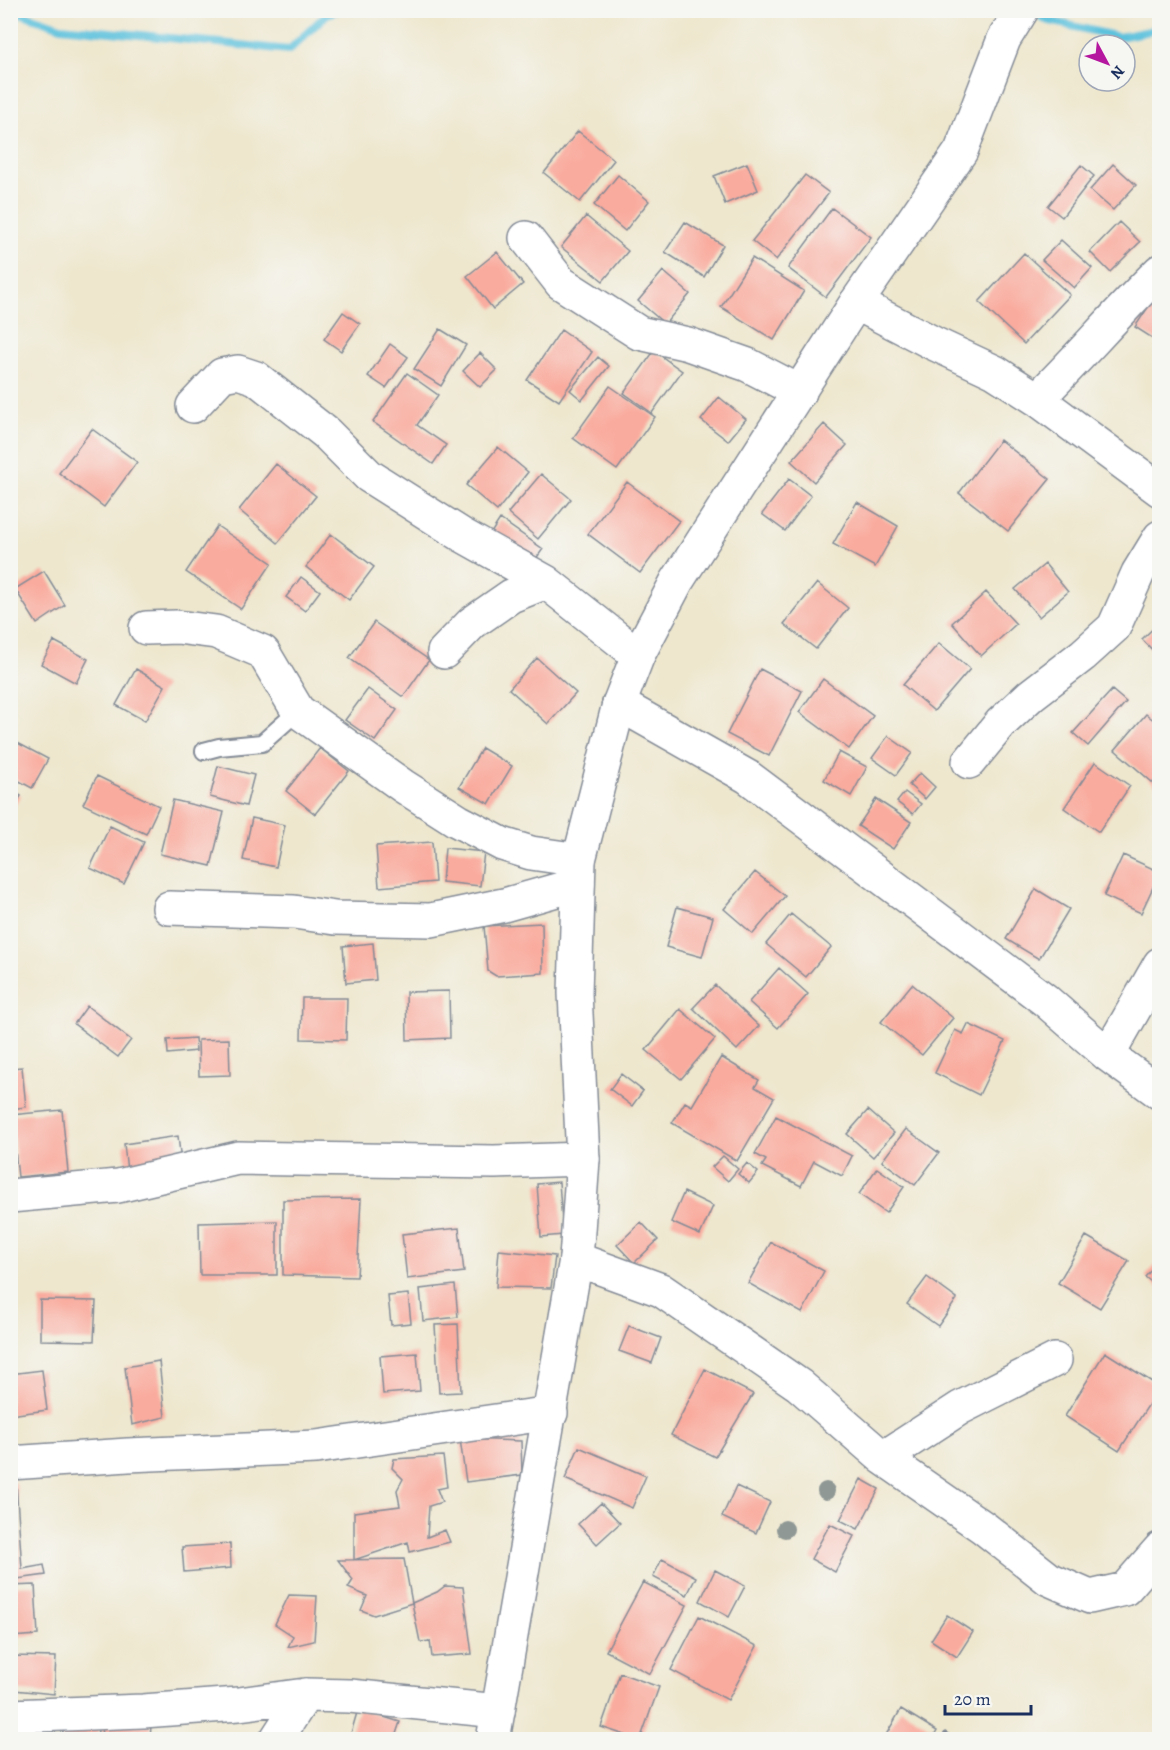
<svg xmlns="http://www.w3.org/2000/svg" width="1170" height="1750" font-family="Alegreya,serif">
	<rect width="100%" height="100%" fill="#f6f6f2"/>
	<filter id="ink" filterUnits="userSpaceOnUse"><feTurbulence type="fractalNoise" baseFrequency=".0167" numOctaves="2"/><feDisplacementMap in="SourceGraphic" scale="12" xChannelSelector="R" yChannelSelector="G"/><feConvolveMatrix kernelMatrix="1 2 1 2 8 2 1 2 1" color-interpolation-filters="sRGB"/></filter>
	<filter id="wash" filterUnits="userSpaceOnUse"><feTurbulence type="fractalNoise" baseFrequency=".008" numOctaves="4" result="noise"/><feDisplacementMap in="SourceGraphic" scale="24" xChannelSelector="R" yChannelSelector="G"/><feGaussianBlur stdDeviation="1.35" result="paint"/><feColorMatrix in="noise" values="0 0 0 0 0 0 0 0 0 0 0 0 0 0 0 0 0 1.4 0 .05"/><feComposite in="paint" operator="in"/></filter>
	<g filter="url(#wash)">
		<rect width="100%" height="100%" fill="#eee7ce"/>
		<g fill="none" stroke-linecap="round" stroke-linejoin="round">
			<path stroke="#5fc2dd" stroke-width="8" d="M11,10l50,17 228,23 38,-36 12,-4
				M1031,10l15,10 73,17 41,-8"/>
		</g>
		<g id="blocks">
			<path fill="#f9ab9e" d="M578,131l36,29 -34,42 -36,-29z
				M747,163l11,27 -33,14 -11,-28z
				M1113,164l23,21 -23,25 -23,-20z
				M1081,165l13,11 -32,41 -14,-11z
				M618,175l31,26 -24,30 -31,-26z
				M805,175l24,18 -53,67 -24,-19z
				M832,208l39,29 -45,60 -38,-29z
				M586,216l42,35 -25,30 -42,-34z
				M685,222l38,23 -19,32 -39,-25z
				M1119,222l21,20 -30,30 -20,-20z
				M1061,240l31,28 -18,20 -32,-28z
				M497,252l26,32 -30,25 -26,-33z
				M1024,253l46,42 -46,49 -45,-42z
				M752,258l52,33 -30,49 -53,-33z
				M663,271l27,23 -25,30 -27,-23z
				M1160,289v54l-25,-16z
				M343,312l17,12 -19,27 -17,-12z
				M440,329l26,16 -25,41 -27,-17z
				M561,330l31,22 -33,49 -32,-21z
				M390,344l18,13 -22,31 -18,-12z
				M654,351l28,20 -30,42 -28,-20z
				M480,353l17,17 -17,17 -17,-16z
				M598,357l11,9 -27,34 -12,-10z
				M407,373l31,22 -21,30 29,20 -13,19 -60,-42z
				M610,386l45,31 -38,53 -44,-32z
				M719,397l27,22 -18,22 -27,-21z
				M824,424l23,21 -33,37 -23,-21z
				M92,429l45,33 -33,45 -45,-34z
				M1000,440l50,39 -42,52 -49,-38z
				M498,447l30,25 -31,39 -31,-26z
				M276,464l40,32 -38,47 -39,-33z
				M541,474l30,25 -33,40 -30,-26z
				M789,479l22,17 -26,35 -23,-17z
				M627,482l52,39 -39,52 -52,-39z
				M857,502l41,24 -23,41 -42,-23z
				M500,519l43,30 -10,14 -42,-30z
				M217,526l55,37 -31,46 -55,-37z
				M331,534l43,33 -25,33 -43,-33z
				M1045,564l23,28 -29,25 -24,-28z
				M44,571l21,34 -28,19 -22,-35z
				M301,577l19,14 -15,20 -19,-14z
				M817,583l31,25 -32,41 -32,-25z
				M986,592l30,32 -35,32 -29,-33z
				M374,622l55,38 -26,37 -54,-39z
				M1160,622v36l-18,-19z
				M54,641l34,18 -12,24 -35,-19z
				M939,643l31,26 -36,42 -31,-26z
				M537,658l39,35 -28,31 -39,-35z
				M136,669l29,17 -20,35 -29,-16z
				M760,669l42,22 -33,65 -42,-22z
				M823,679l50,37 -24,33 -50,-37z
				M368,689l29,21 -22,31 -30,-21z
				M1112,690l14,12 -38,44 -15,-13z
				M1160,694v15l-8,-7z
				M1146,714l14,11v64l-45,-39z
				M888,736l24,17 -16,22 -24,-17z
				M10,739l38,20 -16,29 -22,-12z
				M320,748l29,23 -34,43 -29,-23z
				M482,748l30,18 -23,38 -30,-17z
				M839,752l28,15 -16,29 -27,-16z
				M1095,762l35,24 -31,46 -35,-24z
				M218,766l36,9 -8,31 -36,-9z
				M920,773l15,14 -10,12 -16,-14z
				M97,776l62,30 -13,28 -63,-30z
				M10,789l11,7 -11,17z
				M905,792l16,12 -8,10 -16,-12z
				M876,799l35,23 -18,27 -35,-23z
				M173,800l51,12 -13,54 -51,-12z
				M252,818l33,7 -9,42 -33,-7z
				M110,826l34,16 -20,42 -34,-16z
				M432,842l3,40 -56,5 -3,-41z
				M445,848l39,4 -4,34 -38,-4z
				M1123,855l37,17 -19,41 -37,-17z
				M755,872l30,24 -32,38 -29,-25z
				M1036,889l33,20 -30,50 -33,-20z
				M677,907l36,10 -11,40 -36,-10z
				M791,914l40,33 -25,30 -40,-33z
				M542,923l1,50 -47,3 -8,-5 -4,-45z
				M373,943l3,37 -30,3 -3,-37z
				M779,968l29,26 -30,34 -29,-26z
				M912,984l41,34 -31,37 -41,-33z
				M715,985l44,41 -22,24 -44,-42z
				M449,991l1,47 -43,2 -1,-48z
				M302,998h45l-1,42 -45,-1z
				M87,1006l44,34 -13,17 -44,-33z
				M680,1009l35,30 -34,40 -35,-29z
				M968,1024l37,17 -26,54 -44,-22 20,-43 8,4z
				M195,1038l1,13 -28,3 -1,-14z
				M229,1039l1,36 -31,1 -1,-36z
				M721,1057l38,23 -4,7 19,11 -37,63 -65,-38 13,-21 7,4z
				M22,1067l4,40 -16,2v-41z
				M621,1074l22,17 -11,15 -22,-17z
				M62,1110l6,62 -50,5 -7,-62z
				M868,1110l26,23 -21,24 -26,-23z
				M776,1116l76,40 -10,20 -28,-15 -13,25 -39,-20 4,-6 -11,-6z
				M906,1129l33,24 -24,32 -33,-24z
				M178,1136l3,26 -54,9 -3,-27z
				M723,1156l15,13 -10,12 -16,-14z
				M747,1163l11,9 -9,11 -11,-9z
				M877,1168l27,19 -18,26 -27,-19z
				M559,1182l4,53 -22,2 -4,-53z
				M684,1192l29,14 -13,29 -29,-13z
				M361,1199l-4,78 -74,-2v-75z
				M277,1221v54h-77l-1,-52z
				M641,1222l17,18 -24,23 -17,-18z
				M459,1228l5,44 -57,7 -5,-45z
				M1086,1236l43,25 -29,47 -42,-25z
				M771,1242l53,29 -22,42 -54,-30z
				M499,1250l56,6 -4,32 -55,-1z
				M1160,1260v29l-15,-12z
				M927,1277l30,22 -19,27 -31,-22z
				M455,1285l3,32 -35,4 -3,-32z
				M408,1294l3,29 -20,2 -3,-29z
				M40,1300l56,1 -2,40 -54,-1z
				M458,1324l3,68 -22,1 -4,-68z
				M629,1326l32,12 -9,25 -33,-12z
				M1105,1352l55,35 -41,64 -54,-35z
				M417,1353l3,38 -37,3 -3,-38z
				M159,1361l6,56 -33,8 -7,-58z
				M705,1369l48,25 -38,63 -44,-22z
				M42,1370l5,40 -37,5v-41z
				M460,1439l61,2 1,34 -56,7z
				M579,1447l67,29 -14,32 -67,-29z
				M443,1456l4,31 -10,2 5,13 -13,4 -2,31 18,-7 5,12 -40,10 -2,-10 -54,18v-48l46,-6 -3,-16 6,-11 -11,-11 2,-9z
				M861,1479l18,10 -21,40 -18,-9z
				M10,1482l6,1 6,86 22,-4 2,10 -36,5z
				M736,1486l34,16 -14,31 -34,-16z
				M601,1503l19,20 -23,21 -19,-20z
				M830,1524l24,12 -19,36 -24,-13z
				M230,1544l1,24 -47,4 -2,-25z
				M404,1559l8,44 -38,12 -13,-5 6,-14 -19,-8 5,-8 -15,-20z
				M662,1559l34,18 -9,18 -34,-18z
				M715,1570l30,16 -16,31 -29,-16z
				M643,1582l44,23 -37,69 -44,-23z
				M35,1585l3,50 -28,2v-51z
				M445,1586l18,1 9,67 -40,3 -2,-16 -10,1 -8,-39 25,-11z
				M289,1595l28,1 -3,45 -26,6 5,-11 -18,-12z
				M947,1615l26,17 -16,25 -26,-17z
				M699,1616l58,30 -29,54 -57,-30z
				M10,1656l46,1 -2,37 -40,-4 -4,-4z
				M620,1673l39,14 -19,53 -39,-13z
				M358,1709l42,13 -6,18h-45z
				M901,1709l36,22 -5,9h-49z
				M102,1723l49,2 -1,15h-49z
				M63,1727l35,2 -1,11h-34z
				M945,1732l13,8h-18z"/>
		</g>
	</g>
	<g filter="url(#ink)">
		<use href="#blocks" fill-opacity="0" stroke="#848b96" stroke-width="1.5"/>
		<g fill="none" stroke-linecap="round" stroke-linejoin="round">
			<defs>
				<path id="service" d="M204,751l15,-4 43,-4 36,-32"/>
				<path id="minor" d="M526,238l35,45 78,50 49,11 60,21 52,27
					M856,303l77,40 62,29 42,27 123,91
					M1037,399c42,-41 80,-86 123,-128
					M193,406l29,-31 16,-3 18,6 70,55 43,43 93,59 84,47 92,73
					M146,628l31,-1 39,5 47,20 35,59 105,75 55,35 44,23 29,9 48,7
					M444,652l28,-29 39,-27 35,-14
					M619,704l129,73 297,223 63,55 52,38
					M969,762l32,-39 30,-28 52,-40 31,-28 24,-54 22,-36
					M169,908l125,4 41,6 96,2 73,-15 74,-21
					M1108,1055l52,-91
					M10,1196l108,-10 120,-28 256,4 89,-3
					M576,1259l85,31 138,95 84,73 101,70 65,51 41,18 35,-8 35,-40
					M883,1458l77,-50 95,-48
					M10,1463l118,-8 188,-8 235,-34
					M10,1716l133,-5 96,-7 66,-9 45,1 148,15
					M276,1740l29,-45"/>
				<path id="tertiary" d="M493,1740l83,-481 7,-100 -8,-166 4,-133 40,-156 19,-49 39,-74 179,-278 105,-152 43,-112 18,-29"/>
			</defs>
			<use href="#service" stroke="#848b96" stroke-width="20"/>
			<use href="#minor" stroke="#848b96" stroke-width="36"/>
			<use href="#tertiary" stroke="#848b96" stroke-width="36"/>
			<use href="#service" stroke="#fff" stroke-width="16"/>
			<use href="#minor" stroke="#fff" stroke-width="33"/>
			<use href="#tertiary" stroke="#fff" stroke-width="33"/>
		</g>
		<g fill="#8f9895">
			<circle cx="826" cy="1491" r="9"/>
			<circle cx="785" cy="1529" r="9"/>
		</g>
	</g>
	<rect width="1170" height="1750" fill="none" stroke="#f6f6f2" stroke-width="36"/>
	<g transform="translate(1107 63) rotate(131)"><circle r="28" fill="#f6f6f2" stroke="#9ea6b7" stroke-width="1.5"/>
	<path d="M0-4.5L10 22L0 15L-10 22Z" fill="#b5179e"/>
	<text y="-9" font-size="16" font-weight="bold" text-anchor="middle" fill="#1b2f5e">N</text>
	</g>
	<path d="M945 1705v9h86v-9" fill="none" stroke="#1b2f5e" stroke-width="3"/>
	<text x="954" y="1705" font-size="18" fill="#1b2f5e" stroke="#f6f6f2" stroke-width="4.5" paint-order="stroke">20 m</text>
</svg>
